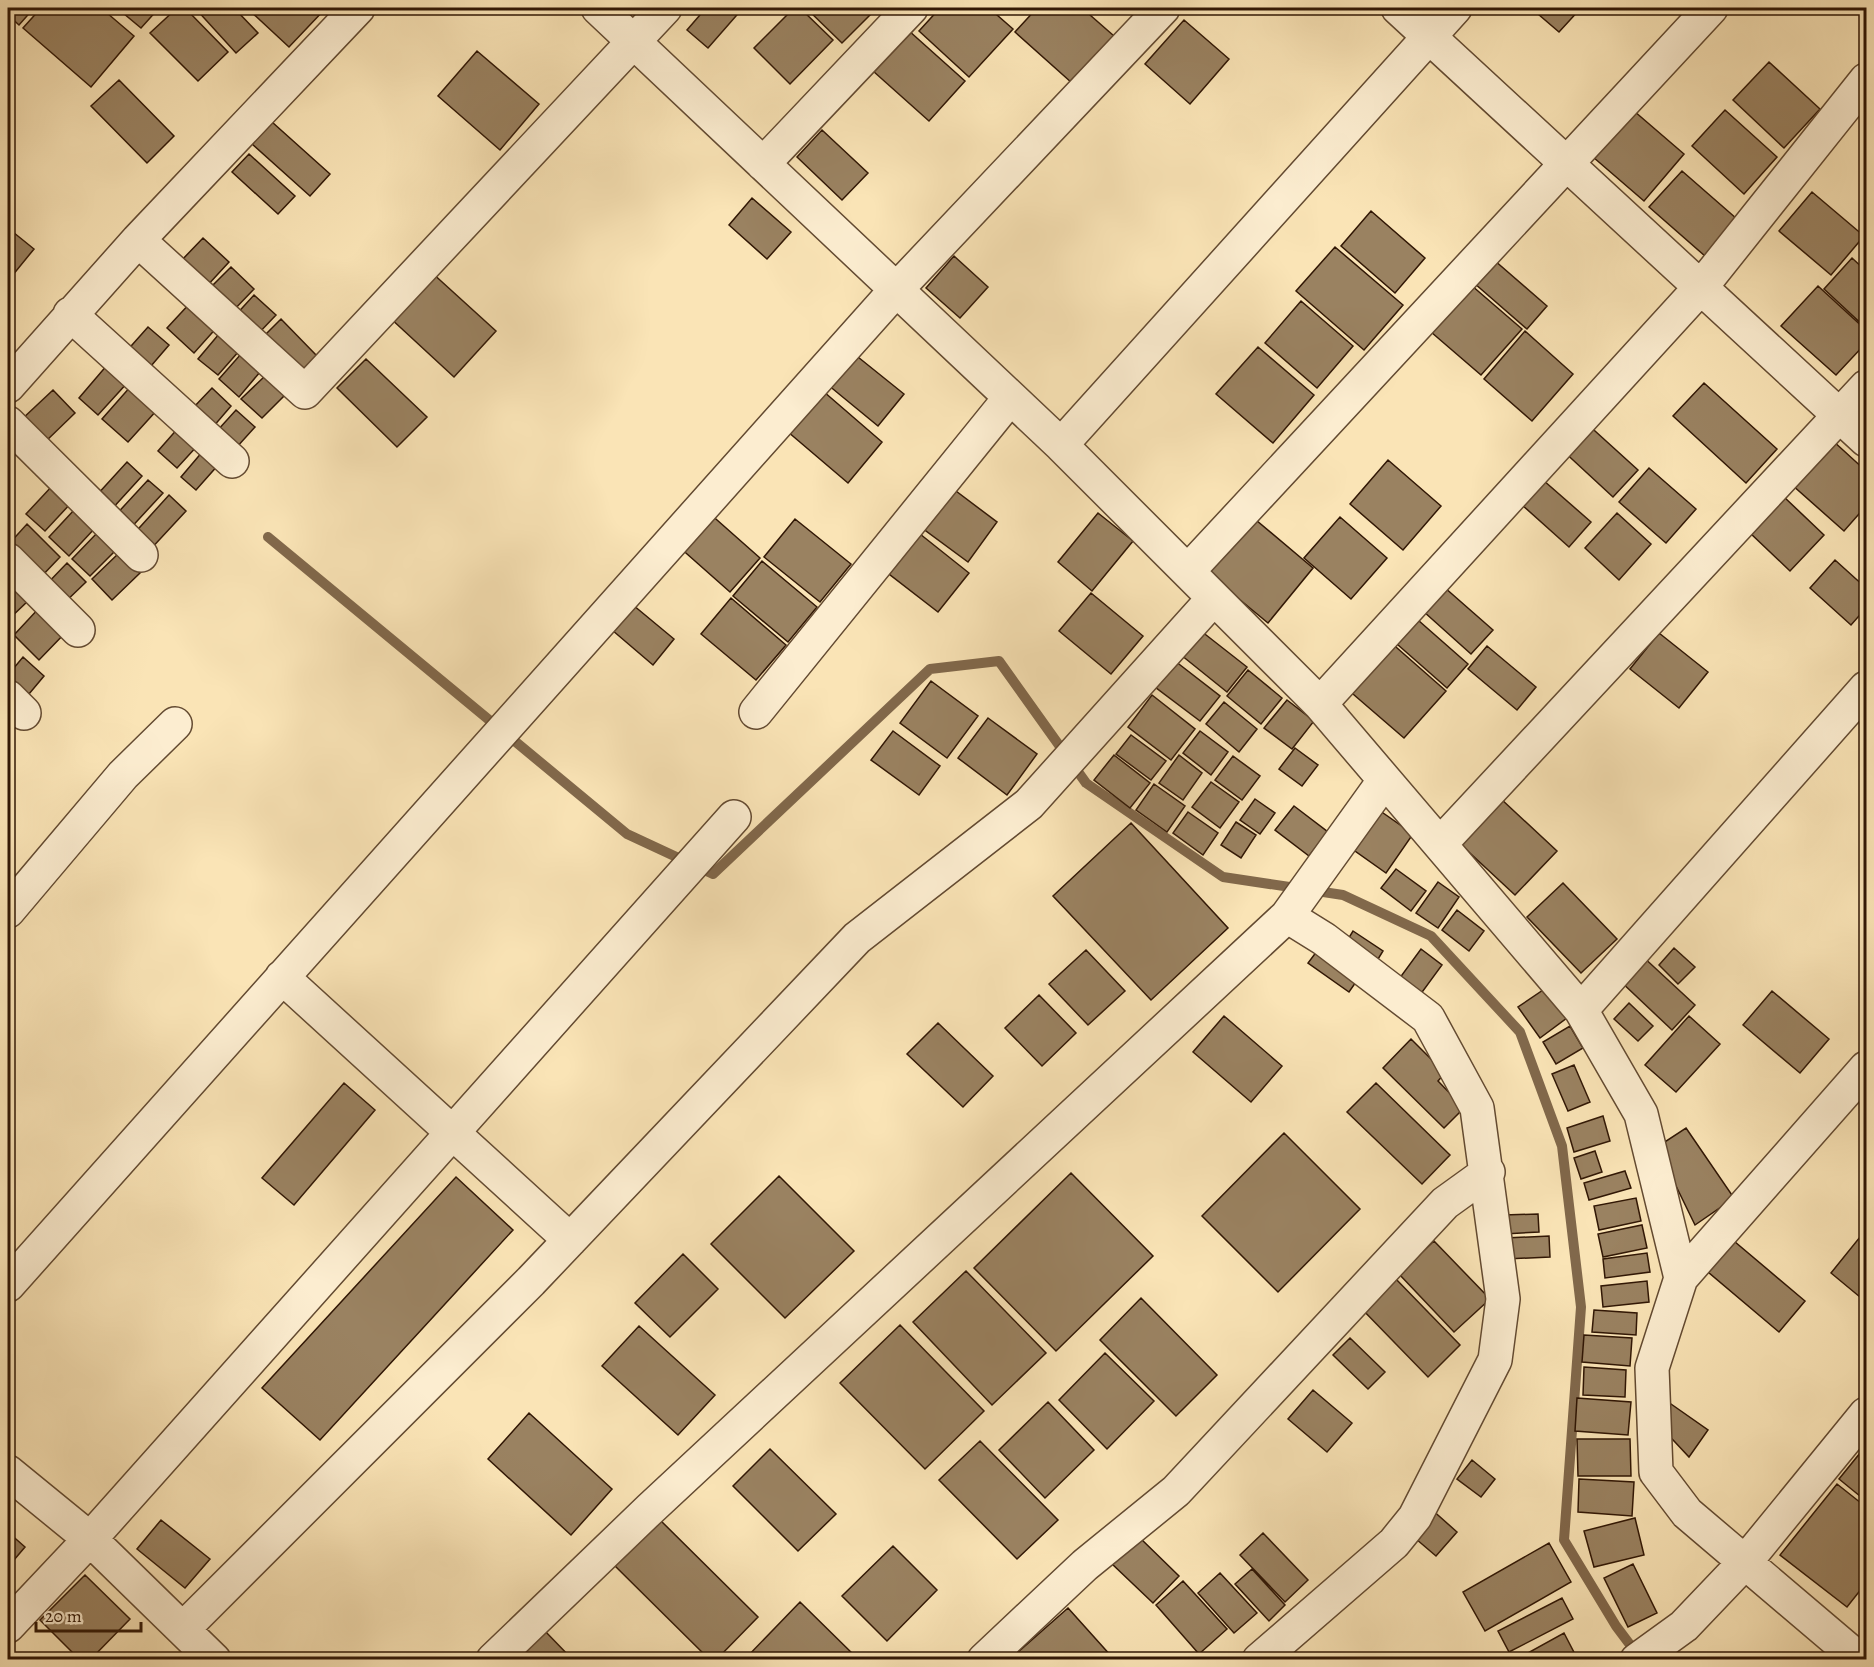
<svg xmlns="http://www.w3.org/2000/svg" width="1874" height="1667" font-family="Alegreya,serif">
	<rect width="100%" height="100%" fill="#fae4b6"/>
	<filter id="stains"><feTurbulence type="fractalNoise" baseFrequency=".00333" numOctaves="4"/><feColorMatrix values="0 0 0 0 .2 0 0 0 0 .09 0 0 0 0 .02 0 0 0 .5 -.17"/></filter>
	<radialGradient id="worn" r=".72"><stop offset=".6" stop-color="#630" stop-opacity="0"/><stop offset="1" stop-color="#630" stop-opacity=".3"/></radialGradient>
	<g fill="none" stroke-linecap="round" stroke-linejoin="round">
		<path stroke="#81684b" stroke-width="10" d="M268,537l359,297 86,40 217,-205 69,-8 87,122 137,94 120,18 88,41 89,96 42,114 19,161 -17,233 52,86 21,28"/>
	</g>
	<path fill="#9a8261" stroke="#311705" stroke-width="1.5" d="M8,8h26l-15,17 -11,-10z
		M41,8h70l-4,5 27,23 -43,51 -68,-59z
		M117,8h42l-18,20z
		M177,8h8l43,44 -30,29 -48,-48z
		M195,8h39l24,25 -22,20z
		M247,8h79l-37,39z
		M706,8h37l-35,40 -21,-18z
		M794,8h6l33,32 -43,44 -36,-36z
		M806,8h71l-35,35z
		M940,8h49l24,21 -44,48 -50,-46z
		M1037,8h45l32,28 -42,47 -57,-51z
		M1531,8h50l-22,24z
		M1184,20l45,39 -39,45 -45,-40z
		M908,30l57,51 -36,40 -56,-50z
		M477,51l62,53 -39,46 -62,-54z
		M1769,62l51,47 -36,39 -51,-48z
		M119,80l55,56 -27,27 -56,-57z
		M1725,110l52,47 -33,37 -52,-48z
		M1634,111l50,43 -40,47 -51,-44z
		M272,122l58,52 -20,22 -58,-52z
		M822,130l46,43 -26,27 -45,-43z
		M249,154l46,42 -17,18 -46,-42z
		M1682,171l55,48 -32,37 -56,-49z
		M1812,192l52,44 -33,39 -52,-44z
		M752,198l39,34 -24,27 -38,-34z
		M1371,211l54,47 -30,35 -54,-47z
		M8,228l26,21 -26,32z
		M203,238l26,24 -23,25 -26,-25z
		M1335,247l68,58 -39,45 -68,-59z
		M954,256l34,31 -28,31 -34,-30z
		M1852,258l14,13v57l-42,-39z
		M1494,260l53,46 -20,23 -53,-46z
		M231,267l23,22 -23,24 -24,-22z
		M430,271l66,60 -42,46 -66,-61z
		M1471,285l51,44 -41,46 -50,-43z
		M1818,286l48,44v13l-30,32 -55,-49z
		M254,295l22,20 -21,22 -22,-19z
		M192,301l27,24 -25,28 -27,-25z
		M1301,301l52,45 -36,42 -52,-45z
		M281,319l36,37 -20,21 -37,-37z
		M148,327l21,18 -24,28 -21,-19z
		M1525,331l48,43 -41,47 -48,-42z
		M219,334l20,17 -21,24 -20,-16z
		M1258,347l56,48 -41,48 -57,-49z
		M848,349l56,45 -26,32 -56,-46z
		M241,354l19,18 -21,25 -20,-18z
		M366,359l61,58 -30,30 -60,-59z
		M108,364l20,18 -30,33 -19,-17z
		M265,376l20,19 -23,23 -21,-19z
		M1704,383l73,66 -31,34 -73,-67z
		M816,385l66,57 -34,41 -67,-57z
		M131,386l26,24 -29,32 -26,-23z
		M212,388l19,18 -18,21 -20,-19z
		M53,390l22,23 -32,31 -23,-23z
		M236,410l19,17 -19,21 -19,-17z
		M1584,421l54,49 -25,27 -53,-49z
		M179,427l19,18 -21,23 -19,-17z
		M1832,440l34,31v35l-22,25 -53,-47z
		M203,451l16,13 -23,26 -15,-13z
		M1388,460l53,46 -38,44 -53,-46z
		M127,462l15,14 -31,34 -15,-14z
		M1649,468l47,41 -30,34 -47,-41z
		M148,480l15,13 -36,39 -15,-13z
		M1543,480l48,42 -22,25 -48,-43z
		M53,485l19,17 -27,29 -19,-17z
		M948,485l49,37 -29,40 -50,-37z
		M169,495l17,16 -38,41 -17,-15z
		M1783,496l41,39 -34,36 -41,-39z
		M75,509l20,19 -26,28 -20,-19z
		M708,512l52,46 -30,34 -52,-46z
		M1098,513l35,28 -41,50 -34,-29z
		M1617,513l34,31 -32,36 -34,-32z
		M1250,515l63,53 -45,55 -63,-52z
		M1340,517l47,41 -36,41 -47,-41z
		M795,519l56,45 -31,38 -56,-45z
		M27,524l33,33 -23,24 -29,-36z
		M98,532l18,18 -26,26 -18,-17z
		M920,534l49,39 -31,39 -49,-38z
		M120,552l20,21 -28,27 -20,-21z
		M1835,560l31,28v20l-15,17 -41,-37z
		M762,561l55,46 -29,35 -55,-46z
		M67,563l19,19 -25,24 -18,-18z
		M8,580l22,19 -22,21z
		M1444,587l49,43 -22,24 -48,-43z
		M1091,593l52,43 -32,38 -52,-43z
		M731,598l55,47 -30,35 -55,-46z
		M633,605l41,34 -21,26 -41,-35z
		M40,607l26,25 -27,28 -25,-25z
		M1410,613l58,51 -21,24 -58,-51z
		M1201,631l46,36 -20,25 -46,-37z
		M1659,633l49,39 -29,36 -49,-39z
		M1388,640l58,51 -42,47 -58,-50z
		M1487,646l49,41 -19,23 -49,-41z
		M23,657l21,19 -20,24 -16,-15v-10z
		M1175,661l45,35 -20,25 -45,-34z
		M1248,670l34,28 -21,26 -34,-28z
		M931,681l47,35 -31,42 -47,-35z
		M1152,695l43,34 -24,31 -43,-33z
		M1287,700l27,21 -22,28 -28,-21z
		M1224,702l33,27 -18,23 -33,-28z
		M988,718l49,36 -30,41 -49,-37z
		M893,731l47,35 -21,29 -48,-35z
		M1200,731l28,21 -17,23 -28,-22z
		M1131,735l35,26 -15,19 -35,-26z
		M1295,748l23,17 -16,21 -23,-17z
		M1114,755l36,28 -20,25 -36,-28z
		M1179,755l23,18 -19,27 -24,-17z
		M1233,756l27,20 -18,24 -27,-20z
		M1211,782l28,20 -19,26 -28,-21z
		M1154,784l31,22 -18,26 -31,-22z
		M1500,798l57,53 -42,44 -57,-53z
		M1255,799l20,14 -15,21 -20,-14z
		M1294,806l34,26 -19,24 -34,-26z
		M1376,808l37,26 -27,39 -38,-27z
		M1188,812l30,21 -15,22 -30,-22z
		M1236,822l20,13 -15,23 -20,-13z
		M1131,823l97,105 -77,72 -98,-104z
		M1396,869l30,22 -15,20 -30,-23z
		M1438,882l21,15 -21,31 -22,-15z
		M1563,883l54,56 -36,34 -54,-56z
		M1457,910l27,21 -15,20 -27,-21z
		M1353,931l30,20 -11,18 -30,-20z
		M1323,943l40,29 -14,20 -41,-29z
		M1674,948l21,19 -17,17 -19,-19z
		M1421,949l21,16 -22,30 -21,-16z
		M1086,950l39,41 -37,34 -39,-41z
		M1640,954l55,51 -23,25 -55,-52z
		M1549,986l22,29 -31,23 -22,-31z
		M1772,991l57,48 -29,34 -57,-48z
		M1039,995l37,38 -34,33 -37,-38z
		M1629,1003l24,23 -15,15 -24,-22z
		M1224,1016l58,50 -31,36 -58,-50z
		M1689,1016l31,28 -44,48 -31,-27z
		M938,1023l55,53 -30,31 -56,-53z
		M1570,1026l13,22 -27,16 -13,-22z
		M1411,1039l34,34 -7,8 26,27 -20,20 -61,-60z
		M1574,1065l16,37 -22,9 -16,-37z
		M344,1083l31,27 -81,95 -32,-27z
		M1376,1083l74,72 -28,29 -75,-72z
		M1603,1116l7,25 -36,11 -7,-24z
		M1686,1128l48,70 -39,27 -38,-78z
		M1284,1133l76,76 -82,83 -76,-76z
		M1595,1151l7,21 -21,7 -7,-21z
		M1625,1171l6,17 -42,12 -5,-17z
		M1071,1173l82,83 -97,95 -82,-83z
		M779,1176l75,75 -69,67 -74,-74z
		M456,1177l57,53 -193,210 -58,-52z
		M1636,1198l5,23 -42,9 -5,-24z
		M1538,1214l1,18 -35,2v-19z
		M1642,1225l5,23 -44,9 -5,-23z
		M1864,1232l2,2v68l-35,-29z
		M1549,1236l1,21 -44,2 -1,-21z
		M1728,1236l77,65 -26,31 -77,-65z
		M1434,1241l56,58 -36,33 -55,-58z
		M1647,1253l3,19 -45,6 -2,-19z
		M683,1254l35,35 -48,48 -35,-34z
		M966,1271l80,82 -54,52 -79,-83z
		M1393,1276l67,69 -32,32 -68,-70z
		M1647,1281l2,21 -46,5 -2,-21z
		M1141,1298l76,77 -41,41 -76,-76z
		M1594,1310l43,3 -1,22 -44,-3z
		M900,1325l84,86 -59,58 -85,-86z
		M639,1326l76,69 -37,40 -76,-69z
		M1584,1335l48,3 -2,28 -48,-4z
		M1350,1338l35,34 -17,17 -35,-34z
		M1105,1353l49,48 -47,48 -48,-49z
		M1584,1367l42,3 -1,27 -42,-2z
		M1313,1390l39,33 -25,29 -39,-33z
		M1577,1398l54,4 -3,33 -53,-4z
		M1048,1402l46,48 -49,48 -46,-48z
		M1671,1404l37,26 -19,27 -30,-32z
		M529,1413l83,76 -41,46 -83,-76z
		M1577,1439h53l1,37h-53z
		M980,1441l78,79 -41,39 -78,-79z
		M1865,1447l1,2v52l-27,-22z
		M770,1449l66,65 -38,37 -65,-65z
		M1472,1460l23,19 -14,18 -24,-18z
		M1579,1479l55,3 -2,34 -54,-4z
		M1837,1484l29,23v76l-19,24 -67,-52z
		M1430,1508l27,24 -21,24 -27,-23z
		M656,1516l102,101 -42,43h-6l-99,-98z
		M1635,1518l9,37 -50,12 -10,-36z
		M161,1520l49,39 -25,29 -48,-39z
		M8,1532l17,15 -17,20z
		M1263,1533l45,47 -23,22 -45,-47z
		M1138,1536l41,40 -26,27 -42,-40z
		M1549,1543l22,39 -86,49 -22,-39z
		M893,1546l44,44 -50,51 -45,-45z
		M1633,1564l24,49 -29,14 -24,-49z
		M1252,1569l33,36 -16,16 -34,-37z
		M1220,1573l37,40 -23,20 -36,-40z
		M85,1575l45,44 -40,41h-10l-40,-40z
		M1183,1581l44,48 -28,25 -43,-49z
		M1562,1598l11,21 -64,33 -11,-21z
		M800,1602l59,58h-115z
		M1068,1608l44,49 -3,3h-86l-6,-7z
		M543,1629l30,31h-61z
		M1564,1633l14,27h-63z"/>
	<g fill="none" stroke-linecap="round" stroke-linejoin="round">
		<defs>
			<path id="minor" d="M598,8l463,437 259,259 261,306 60,104 40,164 -29,90 4,104 31,41 173,147
				M1398,8l468,432
				M763,164l148,-156
				M138,240l167,152 360,-384
				M70,314l162,147
				M8,386l130,-146 220,-232
				M8,423l133,132
				M1061,445l394,-437
				M8,560l70,70
				M1188,571l523,-563
				M8,697l16,16
				M1320,704l381,-417 165,-207
				M756,712l254,-314
				M1440,844l426,-457
				M8,911l115,-136 52,-51
				M282,977l288,263
				M1581,1010l285,-322
				M1681,1278l185,-210
				M8,1285l887,-994 268,-283
				M8,1472l82,67 644,-722
				M8,1626l82,-87 124,121
				M183,1629l348,-348 326,-343 172,-134 185,-206
				M493,1660l157,-151 637,-593 97,-135
				M984,1660l101,-95 91,-74 269,-288 43,-31
				M1259,1660l135,-117 21,-26 80,-157 8,-61 -26,-191 -49,-90 -104,-79 -37,-23
				M1637,1660l47,-34 62,-65 120,-147"/>
		</defs>
		<use href="#minor" stroke="#634a31" stroke-width="36"/>
		<use href="#minor" stroke="#fcedd0" stroke-width="33"/>
	</g>
	<rect width="1874" height="1667" fill="none" stroke="#fae4b6" stroke-width="30"/>
	<rect x="9" y="9" width="1856" height="1649" fill="none" stroke="#311705" stroke-width="3"/>
	<rect x="15" y="15" width="1844" height="1637" fill="none" stroke="#311705" stroke-width="1.5"/>
	<path d="M36 1622v9h105v-9" fill="none" stroke="#311705" stroke-width="3"/>
	<text x="45" y="1622" font-size="18" fill="#311705" stroke="#fcedd0" stroke-width="4.5" paint-order="stroke">20 m</text>
	<rect width="100%" height="100%" filter="url(#stains)"/>
	<rect width="100%" height="100%" fill="url(#worn)"/>
</svg>
